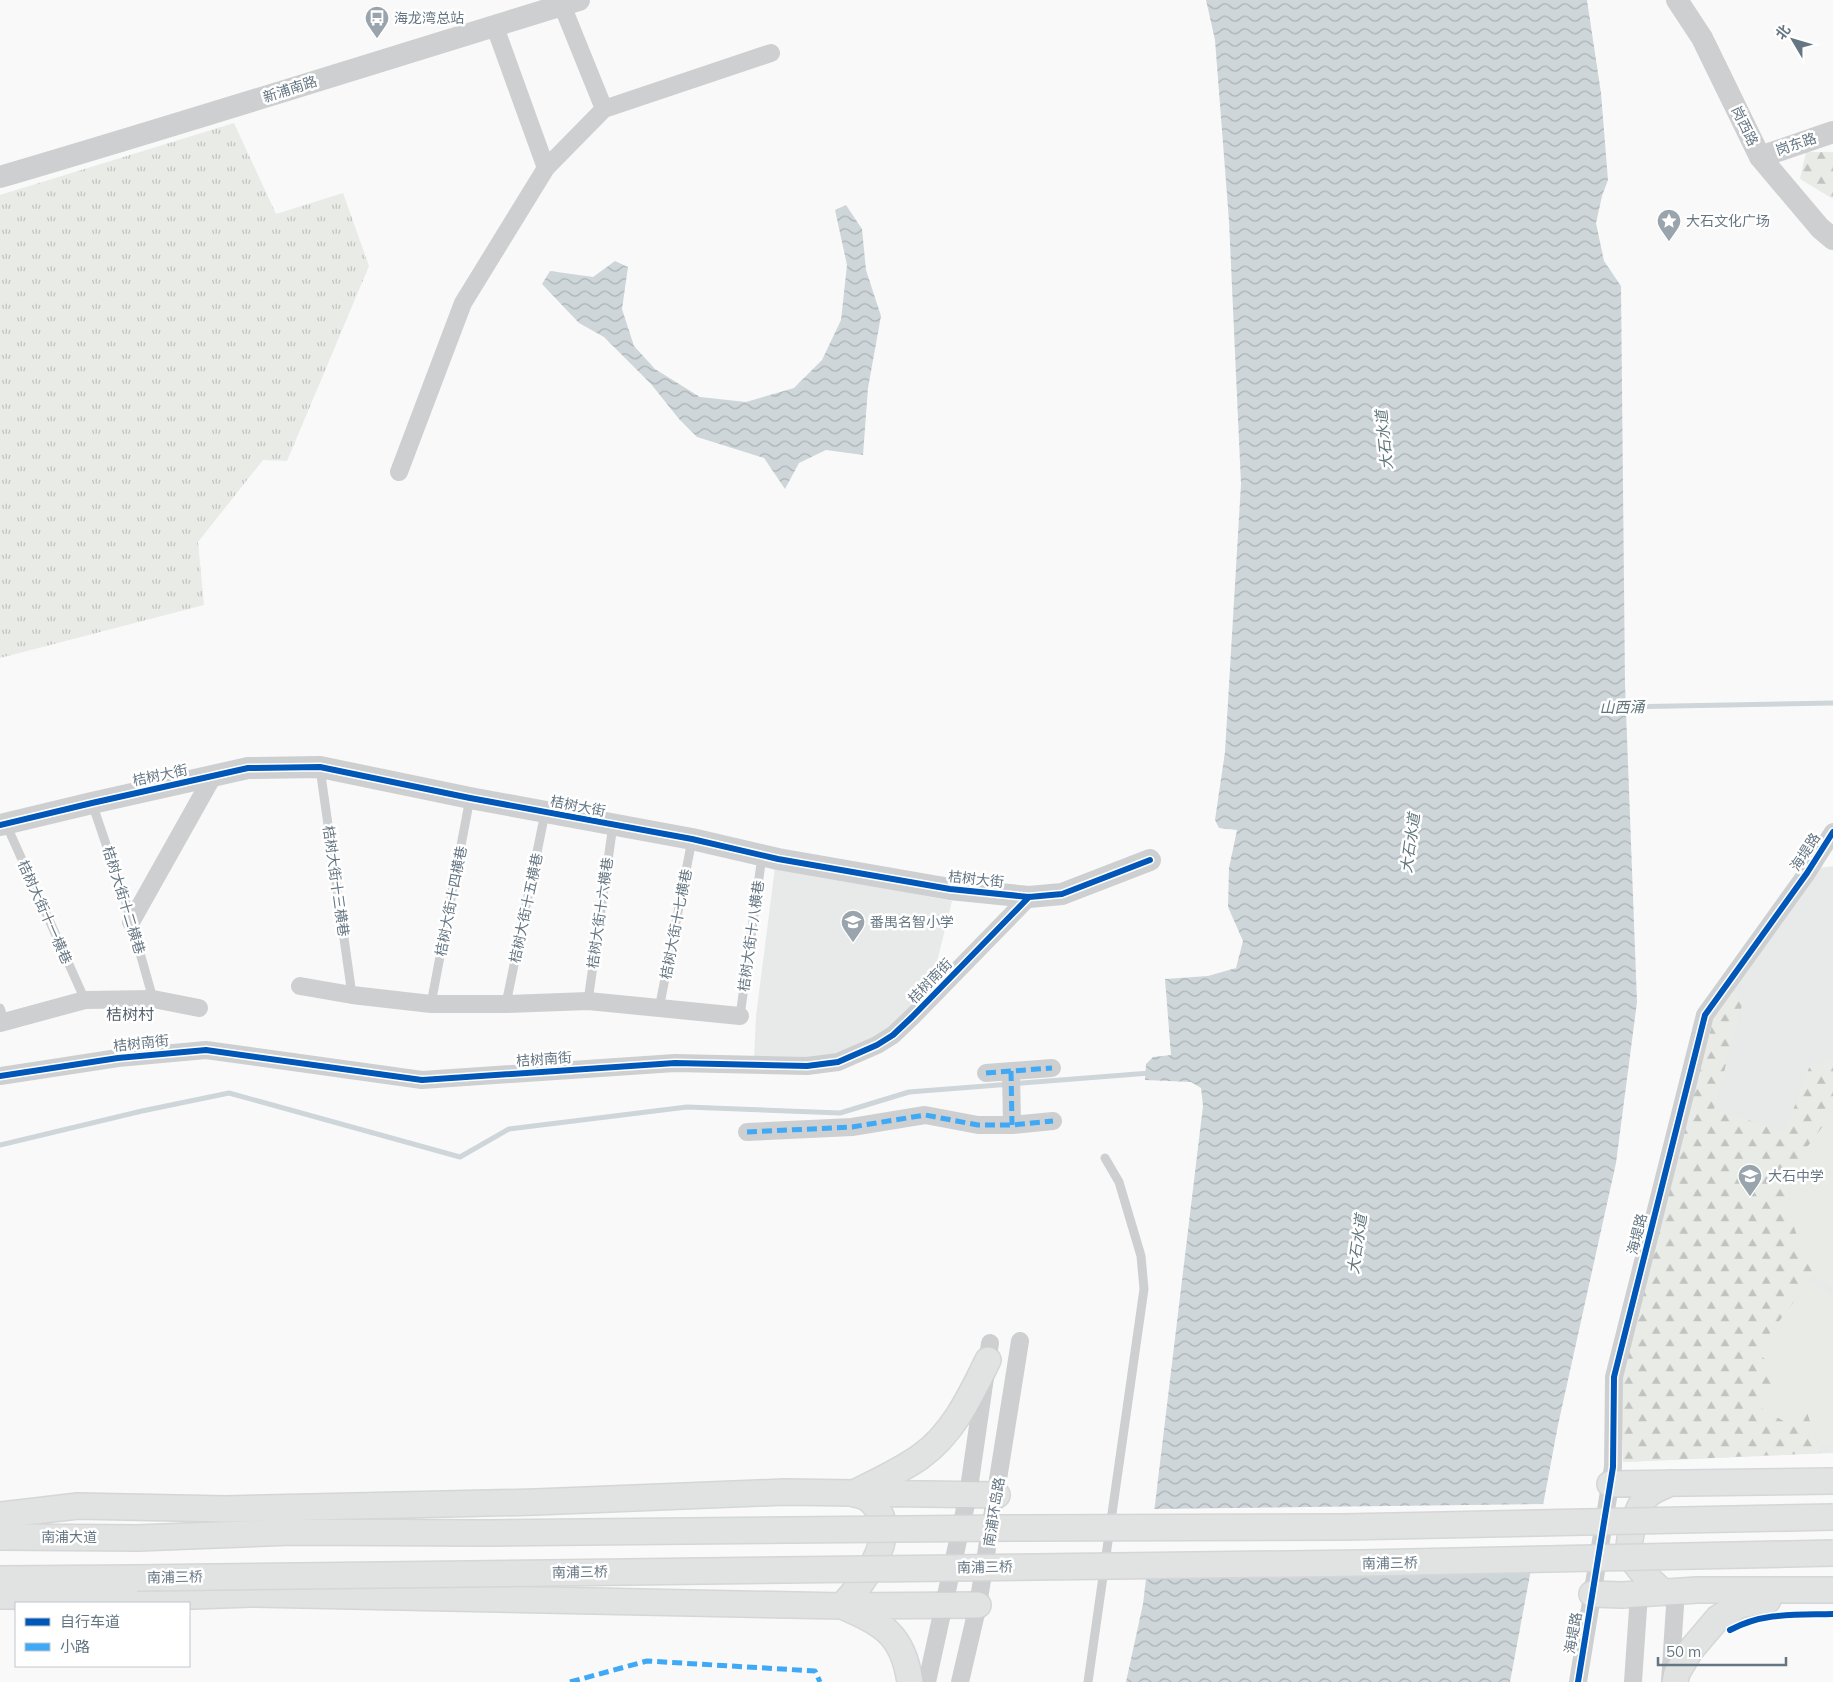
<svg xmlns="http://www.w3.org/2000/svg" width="1833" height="1682" font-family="Mulish,'Noto Sans SC',sans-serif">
	<defs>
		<pattern id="grass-tufts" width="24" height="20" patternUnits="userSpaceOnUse" patternTransform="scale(1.25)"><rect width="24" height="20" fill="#e8ebe6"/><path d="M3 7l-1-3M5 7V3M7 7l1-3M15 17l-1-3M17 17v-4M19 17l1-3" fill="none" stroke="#c0c3c0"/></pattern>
		<pattern id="forest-firs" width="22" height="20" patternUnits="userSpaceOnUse" patternTransform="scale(1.25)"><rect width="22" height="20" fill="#e8ebe6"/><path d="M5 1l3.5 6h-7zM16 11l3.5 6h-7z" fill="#c0c3c0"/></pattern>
		<pattern id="water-waves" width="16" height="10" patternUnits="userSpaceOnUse" patternTransform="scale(1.25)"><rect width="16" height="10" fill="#ced6d9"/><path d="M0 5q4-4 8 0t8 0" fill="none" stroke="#abb2b5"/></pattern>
	</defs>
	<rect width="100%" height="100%" fill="#f9f9f9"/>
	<path fill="#e8e9e9" d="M1833,866v587l-210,9 91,-445 99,-148z
		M775,867l177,34 -21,85 -22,27 -41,33 -58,14 -56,-2 2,-42z"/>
	<path fill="url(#grass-tufts)" d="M234,123l42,91 67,-21 26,73 -82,195 -24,-1 -65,82 6,63 -204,53v-463z"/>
	<path fill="url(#forest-firs)" d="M1806,152h27v47l-33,-20z
		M1733,990l10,11 -29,108 71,23 24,-64 24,-11v56l-37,49 -8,44 10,33 16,36 -55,73 19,34 27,24 16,47 -198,9 -2,-85 93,-360z"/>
	<path fill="#e8ebe6" d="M1833,1113v176l-19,-14 -16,-36 -10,-33 8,-44z
		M1811,1280l22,17v148h-14l-14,-38 -15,18 -30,-18 18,-25 -12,-22 -6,-5 2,-2 -3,-5z"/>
	<path fill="url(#water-waves)" d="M1206,0h381l14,93 7,87 -6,16 -6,27 8,38 17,25 4,398 12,318 -21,161 -58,262 -48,257h-384l17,-78 60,-498 -2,-18 -10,-6 -46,-2 1,-16 7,-7 18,-2 -6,-76 43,-3 28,-8 7,-27 -15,-34 1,-39 8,-38 -18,-2 -4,-8 10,-68 16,-268 -12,-263 -14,-181z
		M846,205l16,24 4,41 15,46 -13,72 -5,67 -37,-5 -27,13 -14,26 -21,-31 -67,-21 -18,-18 -28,-35 -47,-47 -25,-14 -37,-39 8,-13 43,6 22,-16 13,6 -6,42 12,37 21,23 45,28 46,5 48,-14 28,-28 19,-40 6,-55 -12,-55z"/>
	<path fill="#f9f9f9" d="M1546,1504l-13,68 -389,6 8,-69z"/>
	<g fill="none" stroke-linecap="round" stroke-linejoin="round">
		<path stroke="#ced6d9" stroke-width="5" d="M1621,707l212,-4
			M0,1145l142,-34 87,-18 231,64 49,-28 178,-22 153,6 69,-21 241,-19"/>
		<defs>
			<path id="secondary" d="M1610,1484l223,-3
				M856,1492c22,-11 44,-21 64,-35 33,-23 51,-62 68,-97
				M854,1494c10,1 16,5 22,13 23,31 -14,77 -34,99 41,18 61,28 68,76
				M0,1515l78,-9 148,3 310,-7 248,-10 213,3
				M0,1537l138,1 154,-6 193,1
				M0,1579l137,-1
				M1663,1592c-10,-9 -28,-25 -33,-38 -4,-12 8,-49 17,-58 5,-6 17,-10 24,-13
				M1592,1594l30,1 75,-5h136
				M0,1596l164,1 87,-3 591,12 136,-1
				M1675,1682l2,-9 13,-22 28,-33 22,-13 28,-5"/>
		</defs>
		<use href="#secondary" stroke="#d5d6d7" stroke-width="28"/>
		<path stroke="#cecfd0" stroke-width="9" d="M320,768l32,227
			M92,803l34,100 27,96
			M6,824l79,176
			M588,1001l25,-176
			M431,1004l39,-206
			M506,1004l39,-191
			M0,1008l5,14
			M659,1009l33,-169
			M740,1016l22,-160
			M1088,1682l56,-393 -3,-33 -22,-74 -14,-24"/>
		<path stroke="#cecfd0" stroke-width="18" d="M562,5l42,104
			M495,27l51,141
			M399,472l64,-169 83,-135 58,-59 167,-56
			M131,922l82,-146
			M300,986l52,9 79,9h75l82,-3 152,15
			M0,1023l85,-23 68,-1 46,9
			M1011,1071l1,54
			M986,1073l66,-5
			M0,1076l118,-18 88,-8 216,30 253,-17 132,3 31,-4 39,-17 16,-10 19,-18 117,-120
			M747,1132l105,-5 73,-12 53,10h34l41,-4
			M1669,1591l6,15 -5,76
			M927,1682l41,-187 22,-152
			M960,1682l18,-77 42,-264
			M1578,1682l35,-215 1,-90 91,-362 102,-142 26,-41
			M1633,1682l6,-88"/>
		<path stroke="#cecfd0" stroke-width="22" d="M1677,0l25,38 58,119 60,71 13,11
			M1760,157l73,-25
			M0,177c194,-57 386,-118 579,-177
			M0,825l92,-22 156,-35 72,-1 150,31 222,41 86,20 172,30 79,8 33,-3 88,-34"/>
		<use href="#secondary" stroke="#e1e2e2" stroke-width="25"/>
		<defs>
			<path id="secondary-bridge" d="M485,1533l526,-5 333,-1 489,-10
				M137,1578l1226,-15 470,-10"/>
		</defs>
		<use href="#secondary-bridge" stroke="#d5d6d7" stroke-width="28" stroke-linecap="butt"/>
		<use href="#secondary-bridge" stroke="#e1e2e2" stroke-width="25"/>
		<path stroke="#3fa9f5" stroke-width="5" stroke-dasharray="10 5" stroke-linecap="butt" d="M1011,1071l1,54
			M986,1073l66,-5
			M747,1132l105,-5 73,-12 53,10h34l41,-4
			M570,1682l77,-21 168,10 5,11"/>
		<defs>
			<path id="cycleway" d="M0,825l92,-22 156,-35 72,-1 150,31 222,41 86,20 172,30 79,8 33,-3 88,-34
				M0,1076l118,-18 88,-8 216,30 253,-17 132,3 31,-4 39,-17 16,-10 19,-18 117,-120
				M1730,1630c34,-18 66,-15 103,-16
				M1578,1682l35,-215 1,-90 91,-362 102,-142 26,-41"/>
		</defs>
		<use href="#cycleway" stroke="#fff" stroke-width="9"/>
		<use href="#cycleway" stroke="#0057b8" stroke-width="6"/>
	</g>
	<defs>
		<symbol id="bus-pin" viewBox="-11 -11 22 30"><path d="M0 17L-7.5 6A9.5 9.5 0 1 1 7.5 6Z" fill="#99a4ac" stroke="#fff"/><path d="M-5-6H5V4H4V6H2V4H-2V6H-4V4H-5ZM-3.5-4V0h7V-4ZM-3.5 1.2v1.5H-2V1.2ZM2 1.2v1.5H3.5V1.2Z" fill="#fff"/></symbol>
		<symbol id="sight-pin" viewBox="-11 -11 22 30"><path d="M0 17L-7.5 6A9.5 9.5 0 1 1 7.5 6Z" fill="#99a4ac" stroke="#fff"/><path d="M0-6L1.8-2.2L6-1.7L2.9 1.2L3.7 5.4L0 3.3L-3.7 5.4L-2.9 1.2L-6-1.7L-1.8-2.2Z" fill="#fff"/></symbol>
		<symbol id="school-pin" viewBox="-11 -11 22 30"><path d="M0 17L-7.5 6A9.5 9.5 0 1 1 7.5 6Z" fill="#99a4ac" stroke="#fff"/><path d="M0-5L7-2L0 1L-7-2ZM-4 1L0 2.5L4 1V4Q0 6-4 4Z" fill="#fff"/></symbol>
	</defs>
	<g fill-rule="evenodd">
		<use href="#bus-pin" x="363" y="4" width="28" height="38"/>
		<use href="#sight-pin" x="1655" y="207" width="28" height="38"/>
		<use href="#school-pin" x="839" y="908" width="28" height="38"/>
		<use href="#school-pin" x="1736" y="1162" width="28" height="38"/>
	</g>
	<g text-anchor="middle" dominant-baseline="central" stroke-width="5" stroke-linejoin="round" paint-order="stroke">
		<g font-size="14" fill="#657683" stroke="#fff" text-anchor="start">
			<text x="394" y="18">海龙湾总站</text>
			<text x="1686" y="221">大石文化广场</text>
			<text x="870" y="922">番禺名智小学</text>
			<text x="1768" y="1176">大石中学</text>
		</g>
		<g font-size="14" fill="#657683" stroke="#fff">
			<text transform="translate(290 89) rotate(-18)">新浦南路</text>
			<text transform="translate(1745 126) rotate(64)">岗西路</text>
			<text transform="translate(1796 144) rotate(-19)">岗东路</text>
			<text transform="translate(160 775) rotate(-12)">桔树大街</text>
			<text transform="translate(578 806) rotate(11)">桔树大街</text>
			<text transform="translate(1805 852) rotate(-57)">海堤路</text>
			<text transform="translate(976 879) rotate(6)">桔树大街</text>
			<text transform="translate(336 881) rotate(82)">桔树大街十三横巷</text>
			<text transform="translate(124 900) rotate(73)">桔树大街十二横巷</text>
			<text transform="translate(451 901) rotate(-79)">桔树大街十四横巷</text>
			<text transform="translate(526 908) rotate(-78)">桔树大街十五横巷</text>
			<text transform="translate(45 912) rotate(66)">桔树大街十一横巷</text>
			<text transform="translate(600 913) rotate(-82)">桔树大街十六横巷</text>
			<text transform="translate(676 924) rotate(-79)">桔树大街十七横巷</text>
			<text transform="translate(751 936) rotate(-82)">桔树大街十八横巷</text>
			<text transform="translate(930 981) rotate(-46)">桔树南街</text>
			<text transform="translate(141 1043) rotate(-6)">桔树南街</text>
			<text transform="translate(544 1059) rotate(-4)">桔树南街</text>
			<text transform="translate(1637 1234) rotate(-76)">海堤路</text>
			<text transform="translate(994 1512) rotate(-81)">南浦环岛路</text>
			<text x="69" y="1537">南浦大道</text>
			<text transform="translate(1390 1563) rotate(-1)">南浦三桥</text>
			<text transform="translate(985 1567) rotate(-1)">南浦三桥</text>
			<text transform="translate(580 1572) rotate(-1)">南浦三桥</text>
			<text transform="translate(175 1577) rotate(-1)">南浦三桥</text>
			<text transform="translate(1573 1633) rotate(-80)">海堤路</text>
		</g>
		<g font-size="15" font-style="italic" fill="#60757c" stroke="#fff">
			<text transform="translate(1384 440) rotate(-96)">大石水道</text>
			<text transform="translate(1622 707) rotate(-1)">山西涌</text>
			<text transform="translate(1410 843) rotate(-82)">大石水道</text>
			<text transform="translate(1357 1244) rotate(-82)">大石水道</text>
		</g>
		<g font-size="16" fill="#57646e" stroke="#fff">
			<text x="130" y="1014">桔树村</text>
		</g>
	</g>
	<rect x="15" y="1602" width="175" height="65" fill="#ffffff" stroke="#c1c8cd"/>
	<rect x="25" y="1618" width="25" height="8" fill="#0057b8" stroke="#c1c8cd"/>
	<text x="60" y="1627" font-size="15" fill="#657683">自行车道</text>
	<rect x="25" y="1643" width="25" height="8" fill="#3fa9f5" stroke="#c1c8cd"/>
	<text x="60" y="1652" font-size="15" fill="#657683">小路</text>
	<g transform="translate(1793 40) rotate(308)" stroke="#ffffff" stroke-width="4" paint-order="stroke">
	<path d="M0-4L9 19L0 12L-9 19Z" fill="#657683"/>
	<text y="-8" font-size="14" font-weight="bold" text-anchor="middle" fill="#657683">北</text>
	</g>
	<path d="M1658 1657v8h128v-8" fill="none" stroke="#657683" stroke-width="2.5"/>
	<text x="1666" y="1657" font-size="15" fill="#657683" stroke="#ffffff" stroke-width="4" paint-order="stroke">50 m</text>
</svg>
